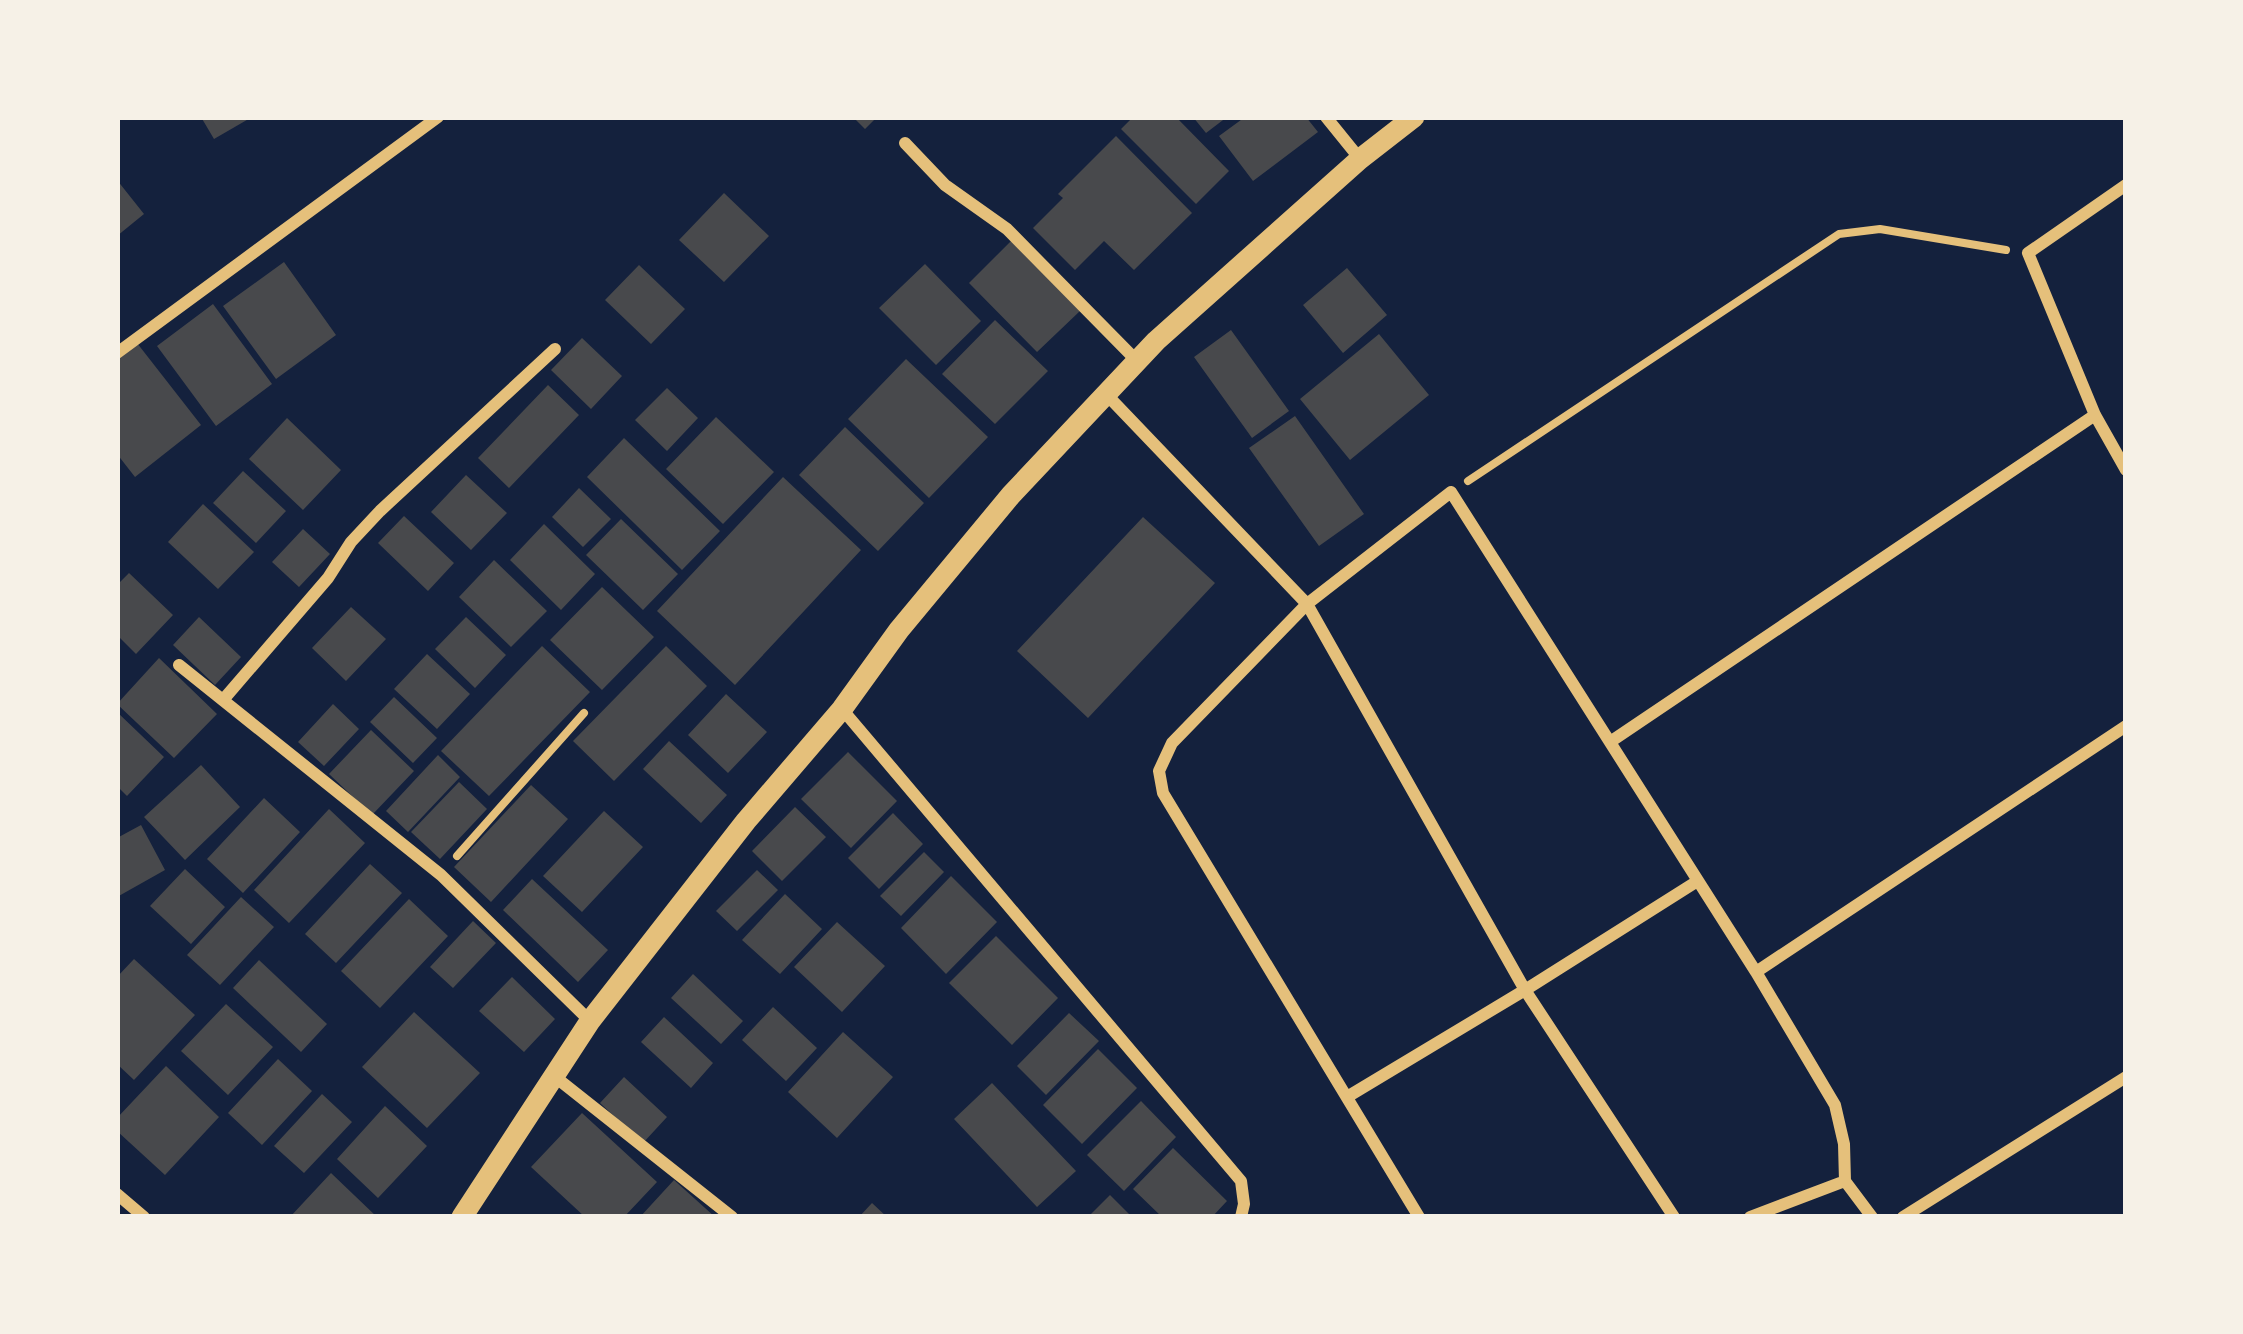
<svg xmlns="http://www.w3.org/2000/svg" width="2243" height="1334" font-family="Montserrat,sans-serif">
	<rect width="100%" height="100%" fill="#14213d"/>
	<path fill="#48494c" d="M201,117h51l-38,22z
		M853,117h24l-12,12z
		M1133,117h43l53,54 -33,33 -75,-75z
		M1193,117h34l-21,16z
		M1245,117h61l12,15 -65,49 -34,-45z
		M1116,136l76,77 -58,57 -30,-29 -29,29 -42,-42 30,-30 -5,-4z
		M117,180l27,34 -27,22z
		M724,193l45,43 -45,46 -45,-42z
		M1011,241l69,70 -43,41 -68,-69z
		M284,262l52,73 -60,44 -53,-73z
		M925,264l56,57 -45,44 -57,-57z
		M639,265l46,44 -34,35 -46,-44z
		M1347,268l40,47 -44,38 -40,-48z
		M213,304l59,80 -56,42 -59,-80z
		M995,320l53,51 -53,53 -53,-50z
		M1231,330l58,81 -37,27 -58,-81z
		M1379,334l50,61 -79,65 -50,-61z
		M582,338l40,38 -31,33 -40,-39z
		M137,343l64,82 -66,52 -18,-23v-96z
		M906,359l82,78 -59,61 -81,-79z
		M548,385l31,30 -70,73 -31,-30z
		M667,388l31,30 -31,33 -32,-31z
		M1295,416l69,98 -45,32 -70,-98z
		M716,417l58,55 -51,52 -57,-55z
		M287,418l54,52 -38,40 -54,-51z
		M845,427l79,76 -46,48 -79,-76z
		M624,438l96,93 -38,39 -95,-93z
		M243,471l43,40 -30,32 -43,-40z
		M466,475l41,38 -36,37 -40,-38z
		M783,477l78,73 -126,135 -78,-74z
		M579,488l32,31 -28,28 -31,-30z
		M203,504l51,48 -36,37 -50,-47z
		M404,516l50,47 -26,28 -50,-48z
		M1143,517l72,66 -127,135 -71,-67z
		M621,519l57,55 -35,36 -57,-55z
		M544,524l51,50 -34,36 -51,-50z
		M303,529l27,25 -31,33 -27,-25z
		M494,560l53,51 -36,36 -52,-50z
		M129,573l44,42 -37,39 -19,-19v-50z
		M602,587l52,50 -52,53 -52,-50z
		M351,607l35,32 -40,42 -34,-33z
		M199,617l42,40 -26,28 -42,-40z
		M466,617l40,38 -31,33 -40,-39z
		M542,646l48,46 -101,104 -48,-45z
		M666,646l41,40 -93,95 -41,-40z
		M427,654l43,40 -33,35 -43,-40z
		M159,658l58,56 -43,44 -57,-54z
		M726,694l41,38 -39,41 -40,-38z
		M394,697l43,41 -24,25 -43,-41z
		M333,704l26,25 -35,37 -26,-24z
		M117,712l47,45 -37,39 -10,-10z
		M371,730l43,41 -42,44 -43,-41z
		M669,741l58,54 -26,28 -58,-54z
		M848,752l49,49 -46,47 -50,-49z
		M438,755l22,22 -52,55 -22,-21z
		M201,765l39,42 -55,53 -41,-43z
		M459,782l28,27 -47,50 -29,-27z
		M531,785l37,34 -77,83 -37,-35z
		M264,798l36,34 -57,61 -36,-34z
		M795,807l31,30 -44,44 -30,-30z
		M329,809l36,34 -76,80 -35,-33z
		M604,811l39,36 -61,65 -39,-36z
		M893,813l30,31 -44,45 -31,-31z
		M141,825l24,45 -48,27v-59z
		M924,852l20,20 -43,44 -21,-20z
		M370,864l32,29 -66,70 -31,-29z
		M185,869l40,38 -34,37 -41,-38z
		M757,870l21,20 -41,41 -21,-20z
		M951,876l46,46 -51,52 -45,-46z
		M532,879l76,71 -30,32 -75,-72z
		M785,894l37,35 -42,45 -38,-34z
		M241,897l33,30 -54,58 -33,-30z
		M409,899l39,37 -68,72 -39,-37z
		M473,921l23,22 -43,45 -23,-21z
		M837,922l48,44 -43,46 -48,-45z
		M996,936l62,62 -46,47 -63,-62z
		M134,959l61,56 -61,65 -17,-16v-87z
		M259,960l68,64 -26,28 -68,-64z
		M693,974l50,47 -22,23 -50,-46z
		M512,977l43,42 -31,33 -45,-41z
		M226,1004l47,43 -45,48 -47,-44z
		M773,1007l44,41 -31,33 -44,-41z
		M414,1012l66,61 -53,55 -65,-61z
		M1069,1013l30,28 -53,54 -29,-29z
		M664,1017l49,46 -22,25 -50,-46z
		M843,1032l50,45 -56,61 -49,-46z
		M1098,1049l39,39 -55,56 -39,-39z
		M278,1059l34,32 -50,54 -34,-32z
		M166,1066l53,51 -54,58 -48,-44v-13z
		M624,1077l43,40 -24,26 -43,-40z
		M992,1083l84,88 -39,36 -83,-88z
		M322,1094l30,28 -48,51 -30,-27z
		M1141,1101l35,36 -52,54 -37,-36z
		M385,1106l42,40 -49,52 -41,-39z
		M582,1113l75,69 -33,35h-39l-54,-50z
		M1173,1148l54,53 -15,16h-50l-29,-28z
		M331,1173l46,44h-87z
		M674,1180l41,37h-75z
		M1110,1195l22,22h-44z
		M872,1203l15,14h-28z"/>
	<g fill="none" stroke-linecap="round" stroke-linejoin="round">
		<path stroke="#e5c07b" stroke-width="8" d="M1468,481l371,-247 41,-5 126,21
			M457,856l127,-143"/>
		<path stroke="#e5c07b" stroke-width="12" d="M1326,117l34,42
			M905,143l40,42 62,44 130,132
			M2126,185l-98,68 67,162 31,55
			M117,353l321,-236
			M1106,394l201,210 218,386 149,227
			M179,665l262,210 149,146
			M223,700l105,-122 23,-36 29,-31 175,-162
			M842,709l399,472 3,23 -3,13
			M1610,742l485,-327
			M1756,972l370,-246
			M554,1076l178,141
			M1347,1097l178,-107 171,-108
			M117,1194l27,23
			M1419,1217l-256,-424 -4,-22 13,-28 135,-139 144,-112 305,480 79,133 9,39 1,37 27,36
			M1750,1217l95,-36
			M1903,1217l223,-140"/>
		<path stroke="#e5c07b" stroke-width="21" d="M462,1217l128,-196 156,-200 96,-112 57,-79 112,-135 145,-154 204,-182 54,-42"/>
	</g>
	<rect width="2243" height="1334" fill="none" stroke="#f6f1e7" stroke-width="240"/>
</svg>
